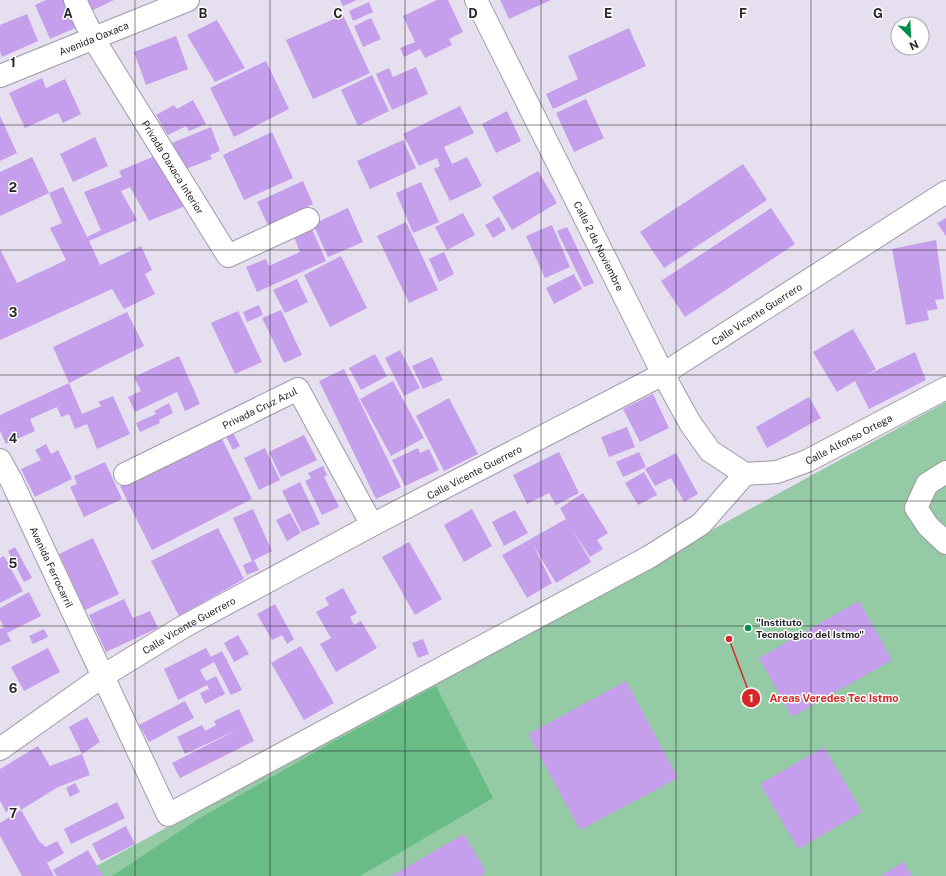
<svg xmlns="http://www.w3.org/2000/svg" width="946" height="876" font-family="'Public Sans',sans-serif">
	<rect width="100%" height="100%" fill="#e6dfef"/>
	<path fill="#94caa4" d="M946,402v474h-868z"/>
	<path fill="#69bc85" d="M436,686l57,112 -133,78h-248l83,-55 136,-78z"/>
	<path fill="#c59fec" d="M46,0h25l11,25 -32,14 -15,-34z
		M81,0h33l-27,13z
		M340,0h17l-14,6z
		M437,0h11l15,32 -14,7 3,6 -27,13 -5,-9 -16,8 -4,-9 15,-6 -12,-26z
		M500,0h51l-42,19z
		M369,2l4,10 -20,9 -4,-10z
		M27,14l11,27 -36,16 -2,-6v-26z
		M343,15l27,58 -57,26 -27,-59z
		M371,18l10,21 -18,8 -9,-21z
		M217,20l28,48 -30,14 -28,-47z
		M629,28l17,38 -93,43 -7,-15 32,-15 -10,-23z
		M176,36l12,33 -42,16 -12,-33z
		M266,61l23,48 -55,28 -24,-49z
		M416,67l12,27 -36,16 -16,-36 13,-6 4,9z
		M372,75l17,36 -31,15 -17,-36z
		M42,78l4,10 19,-9 16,35 -18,9 -5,-10 -33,15 -16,-35z
		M586,99l18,39 -30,14 -18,-39z
		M193,100l13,24 -17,7 -3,-5 -18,9 -12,-20 18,-10 3,4z
		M460,106l14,27 -30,14 8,17 15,-7 15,29 -32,15 -16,-32 6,-3 -3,-8 -18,8 -16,-32z
		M507,111l14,30 -25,12 -14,-29z
		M0,116l17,37 -17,8z
		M211,127l9,24 -10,4 2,4 -29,11 -11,-27z
		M272,132l21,46 -49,22 -21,-45z
		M95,137l13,29 -35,16 -13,-28z
		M403,140l13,28 -46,21 -13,-28z
		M162,153l28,51 -41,17 -19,-34 -9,4 16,29 -48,21 11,24 41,-19 11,24 -7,4 10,20 -31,15 -12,-20 -112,51v-91l17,34 49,-23 -16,-32 12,-5 -13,-30 -49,23v-44l32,-15 17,36 14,-6 24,50 14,-7 -17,-38 38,-15 -3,-6z
		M743,164l24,36 -103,68 -24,-36z
		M538,171l19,32 -45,27 -20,-33z
		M303,181l10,23 -45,21 -11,-23z
		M421,182l18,40 -26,11 -17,-40z
		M348,208l15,34 -35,15 -15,-33z
		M771,208l24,36 -110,73 -24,-36z
		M463,213l12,22 -28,15 -12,-23z
		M499,217l7,13 -13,8 -8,-13z
		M946,218v18l-9,-13z
		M406,222l32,68 -29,13 -32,-67z
		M552,225l18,42 -25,11 -19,-42z
		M567,227l27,56 -10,4 -27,-56z
		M312,229l14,32 -69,31 -11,-25 20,-8 3,7 31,-14 -6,-15z
		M936,240l8,59 -9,1 3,9 -11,2 2,9 -23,5 -14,-76z
		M444,252l10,22 -15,8 -10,-23z
		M341,256l26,52 -37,19 -26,-52z
		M574,274l8,15 -28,15 -8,-16z
		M297,279l11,23 -23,11 -12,-23z
		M259,305l4,10 -16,7 -4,-10z
		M281,310l21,45 -18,8 -22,-45z
		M238,311l24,51 -27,12 -24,-51z
		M127,312l17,34 -75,37 -16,-36z
		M853,329l23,40 -9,6 48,-23 11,28 -57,29 -14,-28 -18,11 -24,-40z
		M400,350l20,38 -16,8 -19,-38z
		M375,354l12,22 -26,14 -12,-22z
		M179,356l21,48 -15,7 -8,-19 -42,20 -7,-15 13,-6 -7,-14z
		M432,357l11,23 -20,9 -11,-23z
		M344,369l57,118 -25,12 -57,-118z
		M393,381l31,57 -33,18 -31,-57z
		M69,383l13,31 19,-8 -3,-4 15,-6 17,38 -33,15 -10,-25 -12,5 -6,-15 -8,3 -4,-10 -27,12 5,12 -29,13 -6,-13v-16z
		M653,394l16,34 -29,14 -17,-33z
		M809,397l12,21 -54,30 -11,-21z
		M449,398l29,56 -34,17 -28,-55z
		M169,403l4,10 -14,7 1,3 -20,9 -4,-9 20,-9 -2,-3z
		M627,427l8,20 -26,10 -8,-20z
		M231,429l9,17 -7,4 -9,-17z
		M220,435l32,64 -100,51 -32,-64z
		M304,435l13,25 -36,17 -12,-25z
		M46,444l5,10 7,-4 14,29 -37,18 -14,-28 20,-9 -6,-10z
		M265,448l15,32 -21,10 -15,-32z
		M418,448l2,5 9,-4 10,21 -34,16 -13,-26z
		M559,452l20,41 -23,12 -7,-12 -22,11 -14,-29z
		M639,452l7,15 -23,10 -7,-15z
		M676,453l22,41 -14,8 -13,-24 -16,8 -10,-17z
		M105,462l17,37 -38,18 -14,-30 7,-3 -3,-8z
		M323,466l4,9 -3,2 15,30 -17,8 -17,-34 6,-3 -3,-5z
		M644,472l13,23 -19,10 -13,-22z
		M300,482l20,42 -18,8 -20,-41z
		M583,493l25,40 -11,7 6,9 -13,8 -18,-28 19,33 -35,21 -23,-38 19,38 -25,15 -25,-43 64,-36 -6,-11z
		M253,509l19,42 -18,9 5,10 -12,5 -4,-10 9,-4 -19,-43z
		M472,509l20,37 -28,16 -20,-37z
		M515,510l13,23 -24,13 -12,-24z
		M290,513l11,20 -14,8 -11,-21z
		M218,528l26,51 -65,37 -28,-55z
		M93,538l26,56 -34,16 -26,-56z
		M409,542l33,57 -27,16 -33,-58z
		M15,547l17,31 -8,4 -16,-31z
		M4,556l19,35 -23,12v-45z
		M343,588l14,25 -7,4 4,8 7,-4 16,27 -41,24 -16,-28 11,-6 -15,-26 13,-7 -4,-7z
		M29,592l12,24 -34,17 4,8 -11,5v-17l4,-2 -4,-7v-12z
		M124,599l9,19 17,-7 8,17 -52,24 -17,-37z
		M859,601l33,59 -100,57 -33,-59z
		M275,604l19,35 -7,5 -5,-9 -10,5 -15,-26z
		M44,629l4,8 -15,7 -4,-8z
		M238,635l11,19 -15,8 -10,-19z
		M423,639l6,15 -11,4 -6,-15z
		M301,646l33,57 -30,17 -33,-57z
		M48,648l12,24 -36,19 -13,-24z
		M206,648l5,9 11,-6 20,39 -11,5 -17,-33 -14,8 6,11 10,-5 9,18 -20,10 -5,-11 9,-4 -2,-4 -29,15 -14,-31z
		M626,681l52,97 -98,52 -52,-96z
		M185,701l9,17 -45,24 -10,-17z
		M239,709l15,32 -74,37 -8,-15 67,-34 -54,25 -8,-17 25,-12 3,6 11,-6 -2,-4z
		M87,717l13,25 -18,12 -13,-27z
		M38,746l12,20 32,-12 8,21 -32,12 -37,23 -2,-5 -13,7 -6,-11v-32z
		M824,747l38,65 -64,37 -38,-65z
		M75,783l5,9 -10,5 -4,-9z
		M117,802l8,16 -54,26 -7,-15z
		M21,810l18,31 7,6 11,-6 7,12 -17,10 7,13h-32l-22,-40v-13z
		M126,826l9,18 -34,17 -9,-17z
		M464,834l22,38 -6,4h-89z
		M88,850l15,26h-46l-4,-6z
		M903,862l9,14h-32z"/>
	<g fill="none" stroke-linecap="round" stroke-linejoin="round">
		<defs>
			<g id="minor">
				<path id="s1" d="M75,0l18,38 135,218 80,-37"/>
				<path id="s2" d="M476,0l187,374 27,49 20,28 35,23"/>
				<path id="s3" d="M0,76l188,-76"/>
				<path id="s4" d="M0,460l12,22 156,333 481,-258 52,-33 44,-50"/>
				<path d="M946,472l-19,12 -11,24 12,18 18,17"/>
				<path id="s5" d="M125,474l173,-85 74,136"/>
				<path id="s6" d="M745,474l32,-2 30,-11 139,-73"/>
				<path id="s7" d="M0,749l103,-73 80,-49 189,-102 291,-151 283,-182"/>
			</g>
		</defs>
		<use href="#minor" stroke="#a099a8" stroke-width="24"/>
		<use href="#minor" stroke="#fff" stroke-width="22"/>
	</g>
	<path fill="none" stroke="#29262c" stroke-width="1" stroke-opacity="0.55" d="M135,0v876M270,0v876M405,0v876M541,0v876M676,0v876M811,0v876M0,125h946M0,250h946M0,375h946M0,501h946M0,626h946M0,751h946"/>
	<circle fill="#008c4b" stroke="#fff" stroke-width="1.5" cx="748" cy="628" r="4"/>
	<g text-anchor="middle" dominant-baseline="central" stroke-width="3" stroke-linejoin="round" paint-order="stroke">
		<g font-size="10" fill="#29262c" stroke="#fff">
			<text stroke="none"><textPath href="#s3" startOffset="101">Avenida Oaxaca</textPath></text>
			<text stroke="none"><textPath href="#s1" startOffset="194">Privada Oaxaca Interior</textPath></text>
			<text stroke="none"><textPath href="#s2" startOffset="275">Calle 2 de Noviembre</textPath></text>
			<text stroke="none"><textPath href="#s7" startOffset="874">Calle Vicente Guerrero</textPath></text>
			<text stroke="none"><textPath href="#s5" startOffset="150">Privada Cruz Azul</textPath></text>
			<text stroke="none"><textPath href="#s6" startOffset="111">Calle Alfonso Ortega</textPath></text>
			<text stroke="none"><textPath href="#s7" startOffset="550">Calle Vicente Guerrero</textPath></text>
			<text stroke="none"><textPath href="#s4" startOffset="119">Avenida Ferrocarril</textPath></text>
			<text stroke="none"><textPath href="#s7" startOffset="226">Calle Vicente Guerrero</textPath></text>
		</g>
		<g font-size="10" font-weight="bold" fill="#29262c" stroke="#fff" text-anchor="start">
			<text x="756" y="622">"Instituto<tspan x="756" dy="12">Tecnologico del Istmo"</tspan></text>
		</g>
	</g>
	<g font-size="13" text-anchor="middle" font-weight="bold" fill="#29262c" stroke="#fff" stroke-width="3" stroke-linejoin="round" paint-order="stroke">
		<text x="68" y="18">A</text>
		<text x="203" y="18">B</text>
		<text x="338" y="18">C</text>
		<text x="473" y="18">D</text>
		<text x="608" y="18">E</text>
		<text x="743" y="18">F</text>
		<text x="878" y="18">G</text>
		<text x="13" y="67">1</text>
		<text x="13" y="192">2</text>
		<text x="13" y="317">3</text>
		<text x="13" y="443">4</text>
		<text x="13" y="568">5</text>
		<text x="13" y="693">6</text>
		<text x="13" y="818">7</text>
	</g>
	<path fill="none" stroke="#d62828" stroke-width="1.5" d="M729 639L751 698"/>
	<g fill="#d62828" stroke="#fff" stroke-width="1.5">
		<circle cx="729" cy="639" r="4"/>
		<circle cx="751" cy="698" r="10"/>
	</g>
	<g font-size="12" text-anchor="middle" font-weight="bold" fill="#fff">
		<text x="751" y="702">1</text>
	</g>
	<g font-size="11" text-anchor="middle" font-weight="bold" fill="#d62828" stroke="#fff" stroke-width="3" stroke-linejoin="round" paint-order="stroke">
		<text x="834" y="702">Areas Veredes Tec Istmo</text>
	</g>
	<g transform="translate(910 36) rotate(156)"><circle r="19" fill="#ffffff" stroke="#a9a8ab"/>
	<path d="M0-3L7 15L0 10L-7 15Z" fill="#008c4b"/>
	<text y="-6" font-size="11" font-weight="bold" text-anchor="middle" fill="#29262c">N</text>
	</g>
</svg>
